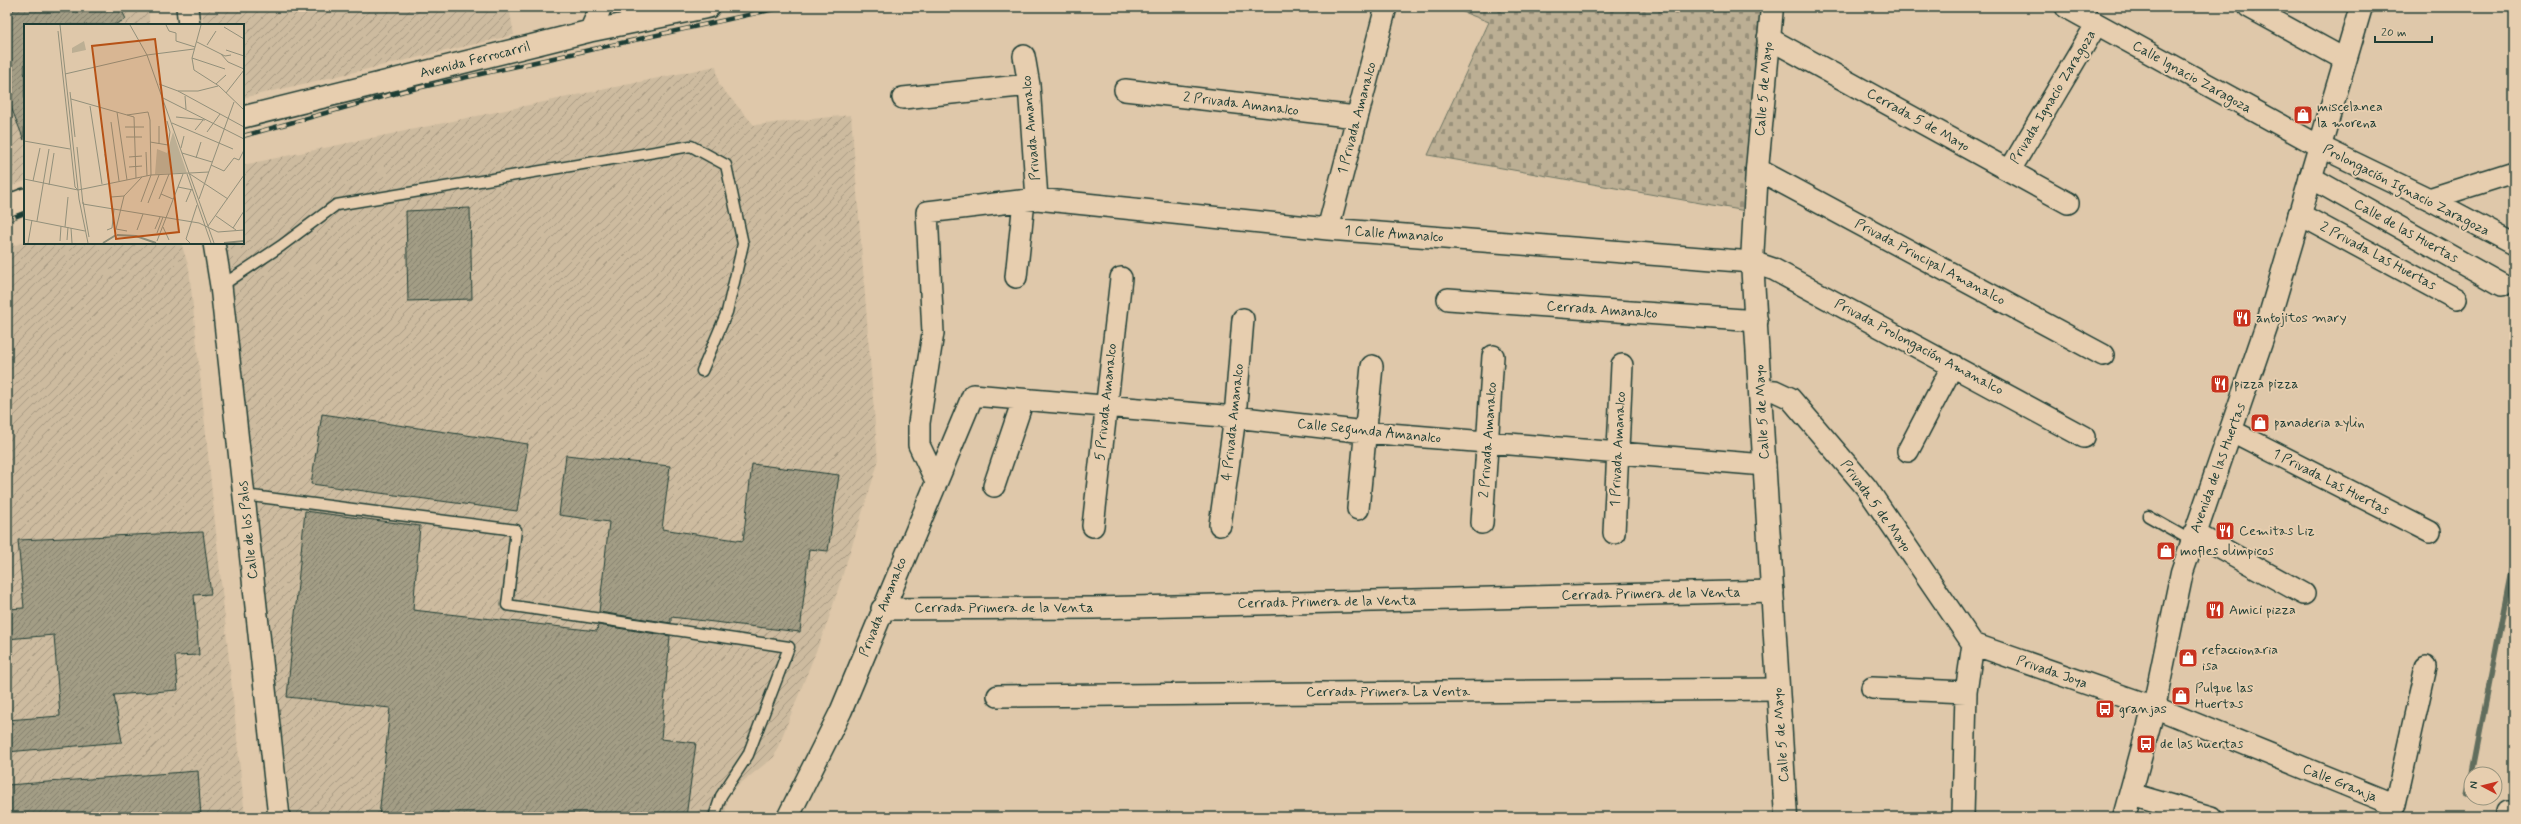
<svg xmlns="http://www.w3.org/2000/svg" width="2521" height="824" font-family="Mynerve,sans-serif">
	<defs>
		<pattern id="industrial-furrows" width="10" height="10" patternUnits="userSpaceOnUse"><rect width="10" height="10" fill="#cdbb9f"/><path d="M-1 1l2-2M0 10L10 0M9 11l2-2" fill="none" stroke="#a69982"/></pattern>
		<pattern id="cemetery-stones" width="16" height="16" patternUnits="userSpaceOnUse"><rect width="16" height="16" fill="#bcaf94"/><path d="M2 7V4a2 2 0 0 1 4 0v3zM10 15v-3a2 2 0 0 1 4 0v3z" fill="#98907a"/></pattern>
		<pattern id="building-hatch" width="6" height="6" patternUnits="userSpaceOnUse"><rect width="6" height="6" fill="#a39d85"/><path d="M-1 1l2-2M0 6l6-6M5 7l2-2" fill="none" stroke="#84816e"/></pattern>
	</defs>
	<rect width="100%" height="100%" fill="#dfc8aa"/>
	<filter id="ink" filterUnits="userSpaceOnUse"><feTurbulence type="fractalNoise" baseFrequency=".025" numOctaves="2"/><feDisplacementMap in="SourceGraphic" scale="8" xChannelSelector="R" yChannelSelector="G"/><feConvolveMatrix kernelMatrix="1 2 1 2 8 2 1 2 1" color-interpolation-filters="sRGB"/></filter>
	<g filter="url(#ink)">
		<path fill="url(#industrial-furrows)" d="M7,7h142v18h-124v156l-18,7z
			M202,7h307l5,28 -271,63v-73h-40z
			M716,66l3,19 35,40 97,-10 27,348 -50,158 -54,136 -46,36 -3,24h-433l-70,-574h21v-78z
			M25,241v2h156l8,25 56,549h-238v-568z"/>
		<path fill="url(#cemetery-stones)" stroke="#6e7664" d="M1450,7h313l-17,204 -318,-56 61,-133z"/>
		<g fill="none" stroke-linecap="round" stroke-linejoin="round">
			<path stroke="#616d5d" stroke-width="5.5" d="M2472,774l42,-218
				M2467,795l4,-18"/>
		</g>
		<path fill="url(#building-hatch)" stroke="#1f3d34" d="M21,7h99l6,12 -12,6h-89l-1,115 -17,-43v-85z
			M470,208l2,91 -64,2 -2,-90z
			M322,414l206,30 -11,67 -206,-27z
			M566,455l104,11 -8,63 81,12 9,-77 87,11 -11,76 -19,-2 -9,83 -129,-15v6l-72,-11 10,-90 -50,-7z
			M305,511l115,15 -7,84 184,21 1,-6 72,11 -9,103 35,4 -10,74h-307l11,-109 -103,-11z
			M203,532l8,62 -17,1 5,60 -24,1 3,34 -64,5 8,47 -115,10v-32l53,-4 -6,-81 -47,4v-30l17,-1 -6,-68z
			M198,771l3,46h-194v-32z"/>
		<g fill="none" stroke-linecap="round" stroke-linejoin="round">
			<defs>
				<path id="service" d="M221,286l60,-40 55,-41 355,-59 35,19 17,79 -16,68 -25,59
					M244,495l272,35 -9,75 282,42 -41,108 -27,41 -7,21
					M2148,516l44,25"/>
				<path id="minor" d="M187,7l2,18
					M2066,7l253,139 110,53 85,45
					M2249,7l95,52
					M590,31l11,-24
					M1768,38l300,165
					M1024,56l5,29 8,114
					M1125,90l231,27
					M903,98l126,-13
					M243,117l347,-86 119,-24
					M1757,169l346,186
					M2010,170l86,-145
					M2310,177l192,108
					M2429,199l85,-27
					M7,206l18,-7
					M2299,214l157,85
					M1328,229l58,-222
					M214,243l7,43 58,531
					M1016,277l8,-76
					M1448,299l309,22
					M1760,390l15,1 15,7 76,89 107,157
					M2232,431l198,101
					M1908,451l45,-86
					M936,481l-17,-36v-22l14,-90 -6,-121 110,-13 291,30 424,33 21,7 311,168
					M994,486l29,-86
					M1358,509l14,-143
					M1482,523l11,-167
					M1220,525l15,-108 8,-98
					M1093,526l28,-248
					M1614,533l8,-168
					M2194,533l110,61
					M882,609l211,-1 680,-17
					M1973,644l181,63 241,98 31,-138
					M1872,688l94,4
					M998,696l780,-7
					M2131,794l80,23
					M2507,812h7
					M1963,816l3,-124 7,-48
					M788,817l53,-106 132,-316 262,22 130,15 400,33"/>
				<path id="tertiary" d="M1772,7l-15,162 -5,93 34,555
					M2124,817l30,-110 28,-135 86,-250 93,-315"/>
			</defs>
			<use href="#service" stroke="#1f3d34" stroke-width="13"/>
			<use href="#minor" stroke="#1f3d34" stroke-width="24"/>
			<use href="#tertiary" stroke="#1f3d34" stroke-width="25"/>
			<use href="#service" stroke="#e7ceaf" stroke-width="10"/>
			<use href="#minor" stroke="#e7ceaf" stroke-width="21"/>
			<use href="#tertiary" stroke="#e7ceaf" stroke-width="22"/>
			<defs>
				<path id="rail" d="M243,136l161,-45 380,-84
					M7,220l18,-7"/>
			</defs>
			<use href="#rail" stroke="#1f3d34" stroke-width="4.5"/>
			<use href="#rail" stroke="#e7ceaf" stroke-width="3" stroke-dasharray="9" stroke-linecap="butt"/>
		</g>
	</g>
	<defs>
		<symbol id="shop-square" viewBox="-11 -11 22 22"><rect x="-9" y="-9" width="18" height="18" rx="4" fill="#c8321e" stroke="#e7ceaf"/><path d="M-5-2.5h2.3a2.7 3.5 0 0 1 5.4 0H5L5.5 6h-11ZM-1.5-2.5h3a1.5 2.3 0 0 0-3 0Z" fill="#fff"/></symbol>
		<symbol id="restaurant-square" viewBox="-11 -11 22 22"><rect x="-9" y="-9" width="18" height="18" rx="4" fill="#c8321e" stroke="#e7ceaf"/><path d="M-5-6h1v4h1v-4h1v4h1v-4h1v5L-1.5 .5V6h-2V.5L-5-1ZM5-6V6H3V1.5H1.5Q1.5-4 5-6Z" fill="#fff"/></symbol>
		<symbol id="bus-square" viewBox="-11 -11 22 22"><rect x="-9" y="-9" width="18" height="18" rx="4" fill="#c8321e" stroke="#e7ceaf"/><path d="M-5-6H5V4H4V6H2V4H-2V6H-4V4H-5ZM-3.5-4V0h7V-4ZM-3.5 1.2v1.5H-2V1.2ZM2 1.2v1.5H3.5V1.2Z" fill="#fff"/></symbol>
	</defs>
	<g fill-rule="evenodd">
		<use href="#shop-square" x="2292" y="104" width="22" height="22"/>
		<use href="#restaurant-square" x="2231" y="307" width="22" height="22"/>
		<use href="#restaurant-square" x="2209" y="373" width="22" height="22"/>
		<use href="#shop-square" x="2249" y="412" width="22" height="22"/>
		<use href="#restaurant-square" x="2214" y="520" width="22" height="22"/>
		<use href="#shop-square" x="2155" y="540" width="22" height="22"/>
		<use href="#restaurant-square" x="2204" y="599" width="22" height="22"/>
		<use href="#shop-square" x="2177" y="647" width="22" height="22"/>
		<use href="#shop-square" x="2170" y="685" width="22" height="22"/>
		<use href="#bus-square" x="2094" y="698" width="22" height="22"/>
		<use href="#bus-square" x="2135" y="733" width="22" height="22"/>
	</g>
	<g text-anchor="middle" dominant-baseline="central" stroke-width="4" stroke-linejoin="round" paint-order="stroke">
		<g font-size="14" fill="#1f3d34" stroke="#e7ceaf">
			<text transform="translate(475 60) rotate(-14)">Avenida Ferrocarril</text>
			<text transform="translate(2192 77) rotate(29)">Calle Ignacio Zaragoza</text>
			<text transform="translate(1764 89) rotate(-85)">Calle 5 de Mayo</text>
			<text transform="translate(2053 97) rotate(-59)">Privada Ignacio Zaragoza</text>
			<text transform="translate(1241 104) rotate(7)">2 Privada Amanalco</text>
			<text transform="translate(1357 118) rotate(-75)">1 Privada Amanalco</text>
			<text transform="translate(1918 120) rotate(29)">Cerrada 5 de Mayo</text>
			<text transform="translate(1031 128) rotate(-95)">Privada Amanalco</text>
			<text transform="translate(2406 190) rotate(27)">Prolongación Ignacio Zaragoza</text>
			<text transform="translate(2406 231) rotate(29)">Calle de las Huertas</text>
			<text transform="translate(1394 234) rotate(4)">1 Calle Amanalco</text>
			<text transform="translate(2378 256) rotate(28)">2 Privada Las Huertas</text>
			<text transform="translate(1930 262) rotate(28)">Privada Principal Amanalco</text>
			<text transform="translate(1602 310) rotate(4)">Cerrada Amanalco</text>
			<text transform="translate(1919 347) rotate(28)">Privada Prolongación Amanalco</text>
			<text transform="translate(1106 402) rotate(-84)">5 Privada Amanalco</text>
			<text transform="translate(1762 412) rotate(-93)">Calle 5 de Mayo</text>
			<text transform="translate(1233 422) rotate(-84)">4 Privada Amanalco</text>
			<text transform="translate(1369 431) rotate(6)">Calle Segunda Amanalco</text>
			<text transform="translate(1488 440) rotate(-86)">2 Privada Amanalco</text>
			<text transform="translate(1618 449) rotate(-87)">1 Privada Amanalco</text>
			<text transform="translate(2218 468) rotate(-70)">Avenida de las Huertas</text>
			<text transform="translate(2331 482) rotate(27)">1 Privada Las Huertas</text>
			<text transform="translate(1876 506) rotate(54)">Privada 5 de Mayo</text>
			<text transform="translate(248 530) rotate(-96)">Calle de los Palos</text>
			<text transform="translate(1651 594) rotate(-1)">Cerrada Primera de la Venta</text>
			<text transform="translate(1327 602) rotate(-1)">Cerrada Primera de la Venta</text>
			<text transform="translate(883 607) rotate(-68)">Privada Amanalco</text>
			<text x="1004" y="608">Cerrada Primera de la Venta</text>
			<text transform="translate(2052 672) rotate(19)">Privada Joya</text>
			<text x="1388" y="692">Cerrada Primera La Venta</text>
			<text transform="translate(1781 735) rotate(-94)">Calle 5 de Mayo</text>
			<text transform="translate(2340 783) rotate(22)">Calle Granja</text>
		</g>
		<g font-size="14" fill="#1f3d34" stroke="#e7ceaf" text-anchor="start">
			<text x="2317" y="107">miscelanea<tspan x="2317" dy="16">la morena</tspan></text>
			<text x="2256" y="318">antojitos mary</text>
			<text x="2234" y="384">pizza pizza</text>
			<text x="2274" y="423">panaderia aylin</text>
			<text x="2239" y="531">Cemitas Liz</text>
			<text x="2180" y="551">mofles olimpicos</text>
			<text x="2229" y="610">Amici pizza</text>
			<text x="2202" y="650">refaccionaria<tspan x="2202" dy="16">isa</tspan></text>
			<text x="2195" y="688">Pulque las<tspan x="2195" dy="16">Huertas</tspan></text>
			<text x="2119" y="709">granjas</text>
			<text x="2160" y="744">de las huertas</text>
		</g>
	</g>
	<g transform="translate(24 24)">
		<rect width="220" height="220" fill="#dfc8aa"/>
		<path d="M60,17l2,9 -14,3v-5z" fill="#bcaf94"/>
		<path d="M149,108l14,41 -32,1 2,-25 10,4z" fill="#bcaf94"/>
		<path fill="none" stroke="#8d8d78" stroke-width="2" d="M93,211l19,1 20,7M79,219l13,-8M200,219l20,-2"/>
		<path fill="none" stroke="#92907b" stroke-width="1" d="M36,1l19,174 9,44M106,1l17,30 67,188M142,1l3,6 7,2v8l19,6M177,1l-9,33 2,12 25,16 25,24M200,3l20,12M34,7l17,156 3,3M173,18l28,14 6,-1M183,21l9,-14M202,26l18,6M197,30l7,8 16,7M168,34l33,11M41,50l82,-19 47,-6M135,60l19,7 66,36M192,60l10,-9M154,67h20l20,-5M46,68l5,45M202,69l18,-23M161,72l1,13M139,74l81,41M47,75l63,18 2,61M66,82l12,78M93,88l10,68M103,91l21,-3 2,8 1,55 -10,27M152,93l29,3M87,98l8,59M148,99l61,26M135,102v18M101,103h19M171,106l8,-10M183,108l13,-18M102,113h16M0,117l46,8M126,118l18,3 2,-13 -3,-11M53,123l6,57M157,124l3,-12M122,128l1,24M158,129l30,9M81,130l4,29M105,133l13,-1M172,134l5,-16M187,141l13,6 10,-13 5,2 5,-10M105,143l13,-1M163,150l24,69M166,150l38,25M0,155l54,11 73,-15 58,-3M9,157l7,-33M25,161l5,-32M154,163l15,3M137,170l12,5M100,172l-8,33 11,2M100,172l18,-19M87,173l13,-1M135,175l10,-25M175,175l35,-97M59,178l6,35M162,178l5,-12M124,179l11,-28M59,180l116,19 19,9 26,-2M192,192l20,14M0,195l61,12M13,197l12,-72M184,202l36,-51M41,203l3,-30M139,203l6,13M47,204l1,15M209,204l11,-17M131,205l5,-12M83,206l5,-2 2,-19M113,206l6,-16M133,209l6,-16M43,216l1,-13M36,217l1,-15M133,217l26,-67M4,219l4,-23M166,219l-4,-4 11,-34"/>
		<path fill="#b65216" fill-opacity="0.15" stroke="#b65216" stroke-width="2" d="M131,15l24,193 -63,7 -24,-193z"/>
		<rect width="220" height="220" fill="none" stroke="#1f3d34" stroke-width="2"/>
	</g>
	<rect width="2521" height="824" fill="none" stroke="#e7ceaf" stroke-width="24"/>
	<rect x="12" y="12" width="2497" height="800" fill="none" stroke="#1f3d34" stroke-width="1.5" filter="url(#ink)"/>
	<g transform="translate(2483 786) rotate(277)"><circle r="19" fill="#e7ceaf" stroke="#97947e"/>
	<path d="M0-3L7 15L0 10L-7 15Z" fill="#c8321e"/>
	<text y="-6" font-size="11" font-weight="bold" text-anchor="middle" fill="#1f3d34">N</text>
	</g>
	<path d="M2375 36v6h57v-6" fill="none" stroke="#1f3d34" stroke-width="2"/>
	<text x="2381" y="36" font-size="12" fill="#1f3d34" stroke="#e7ceaf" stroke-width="3" paint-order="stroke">20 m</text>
</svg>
